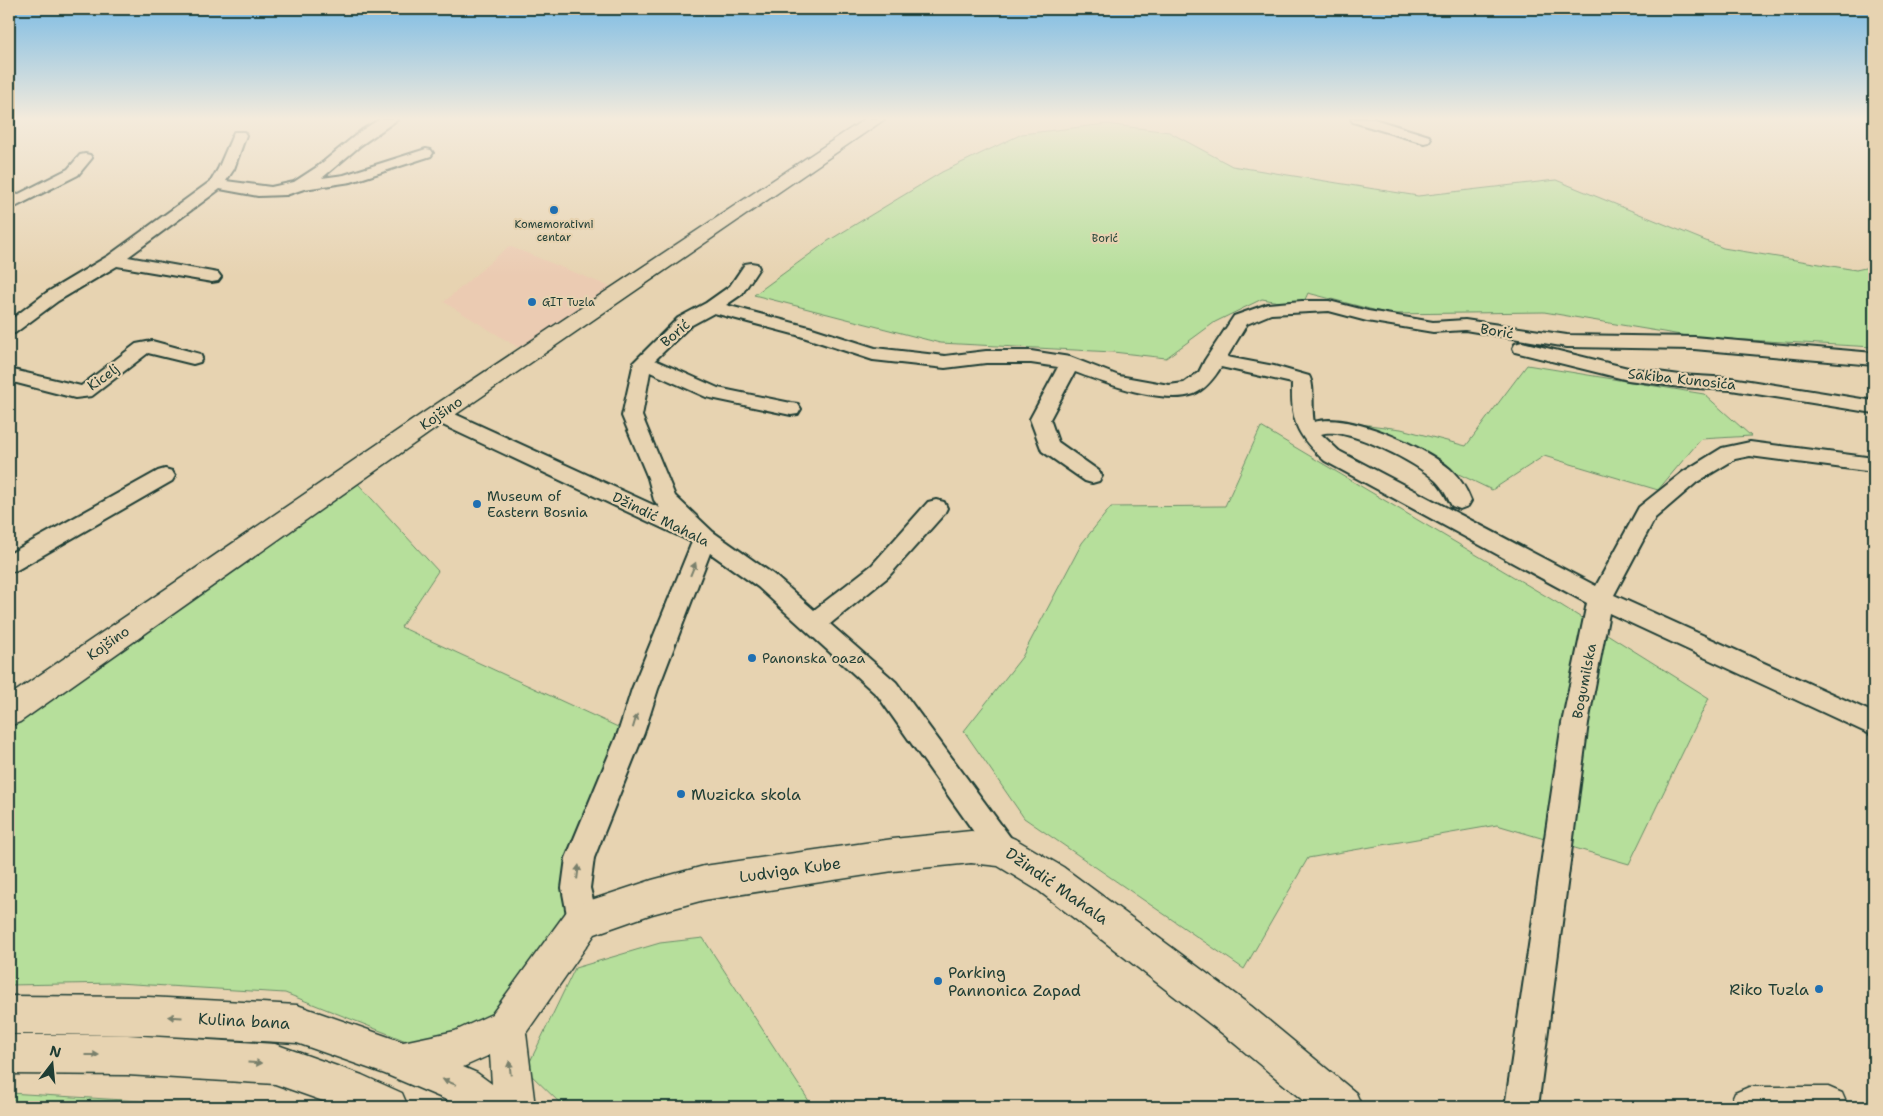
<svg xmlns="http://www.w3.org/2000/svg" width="1883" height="1116" font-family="'Shantell Sans',sans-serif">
	<rect width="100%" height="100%" fill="#e7d3b1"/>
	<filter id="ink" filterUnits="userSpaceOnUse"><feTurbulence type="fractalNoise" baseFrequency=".02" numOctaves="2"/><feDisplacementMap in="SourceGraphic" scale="10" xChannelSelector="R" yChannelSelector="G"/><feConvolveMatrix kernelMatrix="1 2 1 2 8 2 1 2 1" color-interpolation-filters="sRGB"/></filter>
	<g filter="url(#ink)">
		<path fill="#ebcbb2" d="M509,246l109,44 -96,60 -78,-48z"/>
		<path fill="#b6df9b" stroke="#6a8e68" d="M1106,124l63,8 63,34 186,30 138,-16 167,68 133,22 18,-4v81l-181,-10 -149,-25 -155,2 -81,-21 -6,13 -40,-7 -47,23 -49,36 -53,-6 -173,-9 -186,-48 74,-54 114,-69 80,-38z
			M1527,365l177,29 47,42 -50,3 -43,51 -114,-34 -52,34 -140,-67 49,6 65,17z
			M1261,427l295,175 153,96 -80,166 -132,-39 -189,33 -64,111 -220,-151 -60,-87 58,-74 60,-114 29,-36 114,-1z
			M350,475l88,96 -37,56 230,106 -51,125 3,62 -77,108 -67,26 -154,-61 -168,-10 -108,2v-272z
			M703,938l110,169h-249l-38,-37 49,-102 85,-25z
			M9,1093l196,12 12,2h-208z"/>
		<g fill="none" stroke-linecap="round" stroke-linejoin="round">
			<defs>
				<path id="street" d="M380,119h18l-37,26 -39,33 22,-3 82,-26 5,1 2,3 -2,3 -80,26 -47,7 -18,6 -28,1 -38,-7 -92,68 90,16 3,4 -3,4 -6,1 -95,-16 -59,35 -43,32 -6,1v-13l37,-28 62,-37 103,-75 7,-12 16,-37h10l2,3 -12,34 -8,12 45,6 23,-5 23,-15 45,-37z
					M1351,119h23l55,17 2,3 -2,3 -5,1 -71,-21z
					M85,154l5,1 2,3 -14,17 -69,35v-11l59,-30 12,-14z
					M751,263l6,1 2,4 -17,26 -16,11 83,22 66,21 70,8 41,-5h45l39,6 49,19 50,9 15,-2 15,-11 6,-12 29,-44 34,-12 34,-3h27l39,10 65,11 32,-2 102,15 127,2 180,16v12l-180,-16 -127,-2 -102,-17 -32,2 -66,-11 -38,-10 -58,3 -24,10 -20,33 47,9 35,10c6,9 2,33 5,46 34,-10 110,24 136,47 10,9 16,19 21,32l-3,5 -8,3 -8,-3c-5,-9 -8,-17 -16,-25 -17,-18 -91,-56 -115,-47l18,17 257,135 43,-79 44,-35 39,-24 28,-6 124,16v14l-124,-16 -15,3 -38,23 -42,36 -41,77 260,118v23l-265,-123 -21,110 -50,384h-33l57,-384 25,-120 -262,-142c-29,-26 -34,-40 -33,-78l-71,-16c-7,11 -15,22 -27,27 -30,11 -90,-11 -119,-22l-25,47 8,23 41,29 3,5 -3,5 -7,2 -7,-2 -43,-30 -12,-32 28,-52 -27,-4h-45l-41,5 -72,-8 -76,-25 -83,-22 -24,13 -35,34 63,28 73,15 7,1 3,5 -3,5 -7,1 -85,-18 -56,-25 -8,44 33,80 38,36 61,43 40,35 58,-45 56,-63 8,-2 8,2 3,6 -3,6 -56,63 -58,47 66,58 117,159 4,9 -4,9 -10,4 -10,-4 -115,-163 -120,-109 -48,-34 -52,136 -14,44 -50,125 -4,30 8,32 -5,10 -10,5 -10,-5 -5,-10 -6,-32 4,-30 52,-125 14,-44 60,-147 -260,-122 -3,-5 3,-5 7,-2 7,2 214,98 -6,-8 -6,-22 -26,-62 12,-54 44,-44 28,-15 24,-17 15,-22z
					M152,341l48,13 2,4 -2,4 -7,2 -45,-11 -56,43 -17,2 -66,-17v-12l72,17 55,-42z
					M1522,342l106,26 52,7 51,3 143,23v12l-143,-23 -51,-3 -52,-7 -113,-28 -2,-4 2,-4z
					M165,469l7,2 3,5 -3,5 -155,89 -8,2v-18l149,-83z"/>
				<path id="secondary" d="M865,119h20l-436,300 -429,303 -11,4v-30l423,-289z
					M971,831l32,3 12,5 48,28 188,139 105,87 6,14h-51l-88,-73 -184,-143 -41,-25 -27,-3 -78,8 -189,29 -52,14 -57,20 -69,99 9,74h-78l-8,-6 -64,-27 -88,-31 -149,-8 -139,-1v-38l139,1 149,8 106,37 52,-11 37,-17 78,-107 82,-27 52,-14 189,-27zM490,1055l2,29 -15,-11 -14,-6z
					M127,1035l148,9 87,31 40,18 6,14h-68l-65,-23 -148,-9 -118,-1v-39z
					M1749,1087h79l14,6 6,14h-119l6,-14z"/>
			</defs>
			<use href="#street" stroke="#1f3d34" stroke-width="4"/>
			<use href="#secondary" stroke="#1f3d34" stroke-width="3"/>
			<use href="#street" fill="#e7d3b1" fill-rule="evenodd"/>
			<use href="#secondary" fill="#e7d3b1" fill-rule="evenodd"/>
		</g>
		<defs><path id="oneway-solid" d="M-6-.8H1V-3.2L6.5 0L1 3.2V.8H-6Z" transform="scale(1.25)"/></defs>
		<g fill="#79806c">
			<use href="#oneway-solid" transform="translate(693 569) rotate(-68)"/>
			<use href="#oneway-solid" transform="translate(635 721) rotate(-73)"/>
			<use href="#oneway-solid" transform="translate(578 872) rotate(-83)"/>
			<use href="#oneway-solid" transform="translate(175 1017) rotate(-177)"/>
			<use href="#oneway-solid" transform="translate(92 1055)"/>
			<use href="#oneway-solid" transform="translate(255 1063) rotate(3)"/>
			<use href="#oneway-solid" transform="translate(510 1068) rotate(-96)"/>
			<use href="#oneway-solid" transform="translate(449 1082) rotate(-157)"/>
		</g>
	</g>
	<linearGradient id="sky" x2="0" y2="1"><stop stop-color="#7dbce4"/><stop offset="0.43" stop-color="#f4ebdc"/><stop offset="1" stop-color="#f4ebdc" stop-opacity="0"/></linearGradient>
	<rect width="1883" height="276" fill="url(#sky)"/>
	<g fill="#1f6fb2" stroke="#e7d3b1" stroke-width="2">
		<circle cx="554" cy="210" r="5"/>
		<circle cx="532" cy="302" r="5"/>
		<circle cx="477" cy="504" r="5"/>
		<circle cx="752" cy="658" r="5"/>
		<circle cx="681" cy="794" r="5"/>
		<circle cx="938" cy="981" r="5"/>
		<circle cx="1819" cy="989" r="5"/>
	</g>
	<g text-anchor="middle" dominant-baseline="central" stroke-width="4.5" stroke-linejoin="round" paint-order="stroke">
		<g font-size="11" fill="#1f3d34" stroke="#e7d3b1">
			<text x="554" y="224">Komemorativni<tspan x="554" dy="13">centar</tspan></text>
			<text x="542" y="302" text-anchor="start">GIT Tuzla</text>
		</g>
		<g font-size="11" fill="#274539" stroke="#e7d3b1">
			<text x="1105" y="238">Borić</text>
		</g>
		<g font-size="14" fill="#1f3d34" stroke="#e7d3b1">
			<text transform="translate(1497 331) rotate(9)">Borić</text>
			<text transform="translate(675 333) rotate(-41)">Borić</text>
			<text transform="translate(103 377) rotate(-36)">Kicelj</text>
			<text transform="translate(1682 379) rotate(6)">Sakiba Kunosića</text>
			<text transform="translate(441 413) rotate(-34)">Kojšino</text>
			<text transform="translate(661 519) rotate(26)">Džindić Mahala</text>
			<text transform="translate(108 643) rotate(-35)">Kojšino</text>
			<text transform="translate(1584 681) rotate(-79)">Bogumilska</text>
		</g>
		<g font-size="14" fill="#1f3d34" stroke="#e7d3b1" text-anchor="start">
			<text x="487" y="496">Museum of<tspan x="487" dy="16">Eastern Bosnia</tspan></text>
			<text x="762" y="658">Panonska oaza</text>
		</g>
		<g font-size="16" fill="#1f3d34" stroke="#e7d3b1" text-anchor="start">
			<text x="691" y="794">Muzicka skola</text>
			<text x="948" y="972">Parking<tspan x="948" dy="18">Pannonica Zapad</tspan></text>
			<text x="1809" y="989" text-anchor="end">Riko Tuzla</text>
		</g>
		<g font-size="16" fill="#1f3d34" stroke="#e7d3b1">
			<text transform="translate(790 870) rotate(-8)">Ludviga Kube</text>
			<text transform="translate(1057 886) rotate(35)">Džindić Mahala</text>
			<text transform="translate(244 1021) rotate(3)">Kulina bana</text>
		</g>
	</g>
	<rect width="1883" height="1116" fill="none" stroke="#e7d3b1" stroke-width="30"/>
	<rect x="15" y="15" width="1853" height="1086" fill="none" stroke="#1f3d34" stroke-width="2" filter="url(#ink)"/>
	<g transform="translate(52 1064) rotate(16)" stroke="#e7d3b1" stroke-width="4" paint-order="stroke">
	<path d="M0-4L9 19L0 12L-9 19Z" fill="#1f3d34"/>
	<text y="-8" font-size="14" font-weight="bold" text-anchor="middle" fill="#1f3d34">N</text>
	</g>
</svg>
